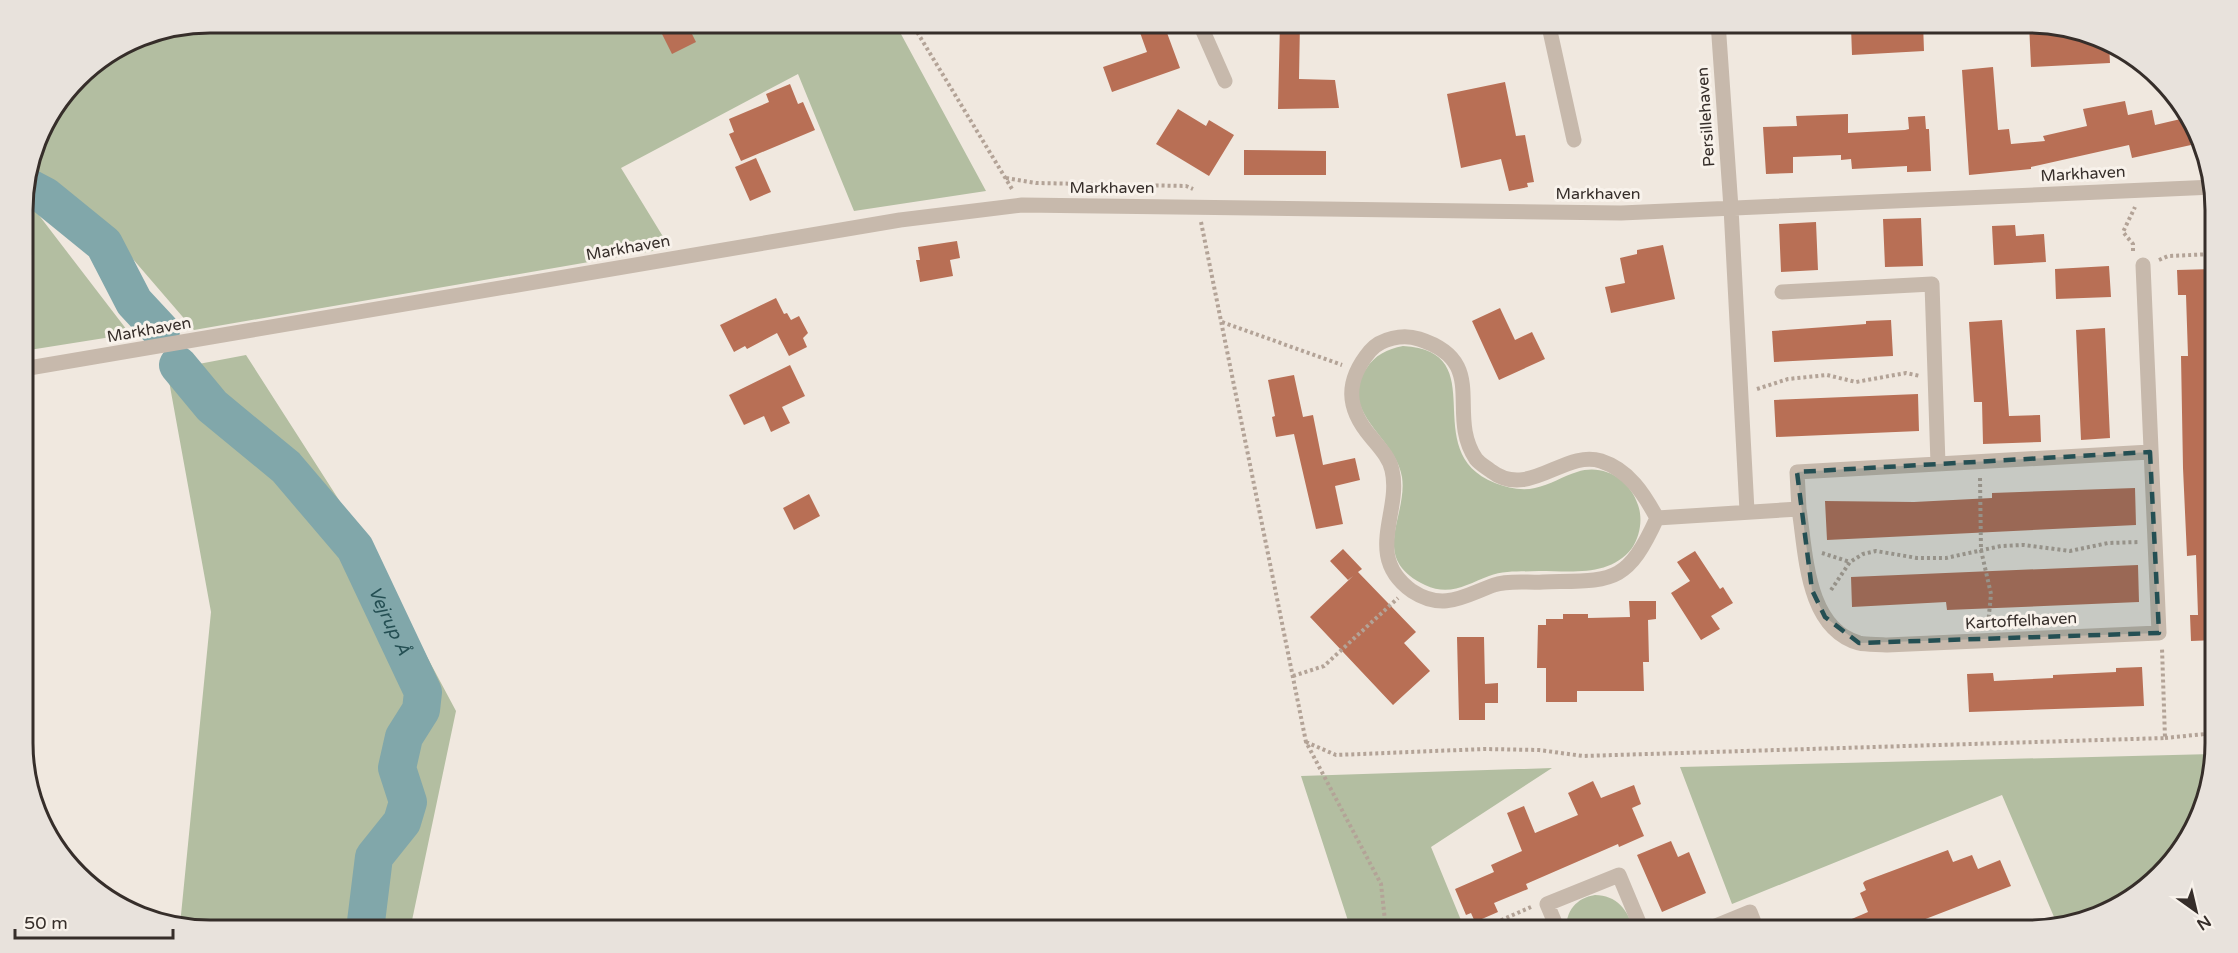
<svg xmlns="http://www.w3.org/2000/svg" width="2238" height="953" font-family="'Varela Round',sans-serif">
	<rect width="100%" height="100%" fill="#f0e8df"/>
	<path fill="#b3bea1" d="M210,23h685l91,168 -132,20 -56,-137 -177,94 49,80 -476,82 -93,-108 -63,-8 92,120 -107,17v-153l19,-71 44,-58 53,-32z
		M1403,346c93,5 12,105 92,137 13,5 27,8 40,5 15,-3 28,-12 42,-16 27,-9 53,8 61,33 5,14 2,31 -6,43 -22,29 -60,23 -93,23 -16,1 -34,-1 -50,5 -22,8 -39,21 -64,9 -57,-27 -17,-68 -23,-108 -6,-40 -65,-65 -36,-108 9,-14 21,-20 37,-23z
		M246,355l118,184 92,172 -46,219h-200l-30,-5 31,-313 -44,-242z
		M2213,754l-12,60 -25,43 -44,42 -75,25 -55,-129 -270,109 -52,-137z
		M1552,768l-121,79 34,83h-114l-50,-154z
		M1595,895c21,0 34,15 38,35h-67c0,-19 10,-32 29,-35z"/>
	<g fill="none" stroke-linecap="round" stroke-linejoin="round">
		<g stroke="#81a7aa" stroke-width="38">
			<path d="M26,186l19,10 59,48 30,58 27,29"/>
			<path id="s1" d="M178,365l34,41 74,61 69,81 68,144 -2,18 -17,27 -7,31 11,34 -6,20 -28,35 -9,73"/>
		</g>
	</g>
	<path fill="#b86f55" d="M656,22h30l10,20 -24,12z
		M1152,22h11l17,46 -68,24 -9,-25 44,-15 -9,-25z
		M1280,22h20l-1,57 36,1 4,28 -61,1z
		M1923,23l1,28 -72,4 -1,-28z
		M2029,23l33,6v6l24,-1 13,3 10,7 1,19 -79,4z
		M1993,67l5,63 11,-1 2,15 34,-3 -2,-5 44,-10 -4,-17 42,-8 3,14 24,-5 3,15 30,-7 6,27 -59,13 -3,-13 -98,22v2l-62,6 -7,-105z
		M1505,82l11,54 9,-1 9,47 -7,1 1,4 -19,4 -8,-32 -40,9 -14,-74z
		M790,84l8,20 5,-2 12,28 -74,31 -12,-27 5,-2 -5,-13 40,-17 -3,-8z
		M1178,109l28,17 3,-6 25,15 -25,41 -53,-32z
		M1848,114v19l57,-3 4,-1 -1,-12 17,-1 1,13h3l2,42 -24,1v-6l-55,3 -1,-10 -10,1v-5l-48,2v16l-27,1 -3,-47 34,-1 -1,-10z
		M1244,150l82,1v24h-82z
		M756,158l15,34 -21,9 -15,-34z
		M1921,218l2,48 -38,1 -2,-48z
		M1816,222l2,48 -37,2 -2,-48z
		M2015,225l1,11 28,-2 2,28 -52,3 -2,-39z
		M957,241l3,17 -10,2 3,16 -33,6 -4,-22h4l-2,-13z
		M1663,245l12,54 -64,14 -6,-26 20,-4 -5,-25 17,-4v-4z
		M2109,266l2,31 -55,2 -1,-30z
		M2214,269l1,371 -24,1 -1,-26h8l-2,-60 -9,1 -4,-88 -2,-112h7l-2,-61h-8l-1,-25z
		M776,298l8,16 3,-1 4,7 8,-4 9,17 -5,5 4,9 -18,9 -12,-23 -30,16 -2,-3 -11,6 -14,-27z
		M1500,308l15,32 17,-8 13,27 -46,21 -27,-59z
		M1891,320l2,36 -119,6 -2,-31 94,-7v-3z
		M2002,320l7,96 31,-1 1,27 -58,2 -1,-42h-8l-5,-80z
		M2105,328l5,110 -29,2 -5,-110z
		M790,365l15,31 -23,11 8,16 -19,9 -7,-16 -20,9 -15,-30z
		M1294,375l9,42 10,-2 10,50 32,-7 5,22 -25,6 8,38 -27,5 -22,-95 -18,3 -4,-20 3,-1 -7,-36z
		M1918,394l1,37 -143,6 -2,-37z
		M2135,488l1,37 -309,15 -2,-39 89,1 78,-4v-5z
		M809,494l11,22 -26,14 -11,-22z
		M1343,549l19,20 -4,3 58,60 -12,11 26,28 -37,34 -83,-88 43,-41 -5,4 -18,-19z
		M1695,551l25,38 3,-2 10,16 -22,13 9,13 -19,11 -30,-47 19,-12 -13,-19z
		M2138,565l1,37 -192,8 -1,-8 -94,5 -1,-30z
		M1629,601h27v18l-8,1 1,42h-6l1,29h-67v11h-31v-34h-9l1,-43h8v-6h17v-5h25v4l42,-1z
		M1457,637h27l1,47 13,-1v20h-13v17h-26z
		M2142,667l2,39 -175,6 -2,-38 26,-1 1,8 59,-3v-3l63,-3v-4z
		M1593,781l8,17 33,-13 7,19 -9,4 12,28 -25,11 -1,-3 -92,40 2,5 -34,14 4,9 -23,10 -4,-9 -5,2 -11,-26 39,-17 -3,-7 31,-14 -15,-38 17,-7 11,27 43,-18 -10,-22z
		M1671,841l7,16 11,-5 17,41 -44,19 -25,-57z
		M1948,850l5,12 19,-7 6,14 22,-9 11,26 -114,44h-71l42,-18 -8,-19 6,-3 -3,-7 2,-2z"/>
	<g fill="none" stroke-linecap="round" stroke-linejoin="round">
		<path stroke="#b3a397" stroke-width="4" stroke-dasharray="3 3" stroke-linecap="butt" d="M911,22l101,167
			M1006,178l30,5 150,3 7,3
			M1201,222l105,520 75,142 5,46
			M2133,251v-7l-10,-12 12,-25
			M2159,260l9,-4 46,-2
			M1222,322l120,43
			M1757,389l31,-10 39,-4 29,7 50,-9 14,3
			M1980,478l1,72 10,44 -3,31
			M1822,553l28,9
			M1831,590l19,-28 13,-8 13,-3 41,7h29l55,-12 23,-1 46,6 38,-8 31,-1
			M1293,676l31,-10 74,-68
			M2165,738l50,-5
			M1306,742l30,13 148,-6 55,1 44,6 582,-18 -3,-90
			M1479,930l52,-23"/>
		<path stroke="#c7b9ac" stroke-width="15" d="M1199,22l26,59
			M1548,22l26,118
			M1718,22l13,186 16,303
			M1782,292l150,-8 6,180
			M23,369l877,-149 122,-15 599,8 593,-26
			M1799,509l-2,-37 353,-20
			M1657,518c-13,-24 -28,-48 -56,-57 -36,-12 -72,39 -110,10 -5,-4 -11,-7 -15,-12 -31,-46 15,-97 -57,-120 -16,-5 -38,-1 -49,12 -25,30 -24,57 1,86 8,10 18,20 21,33 10,42 -29,86 20,121 32,21 53,4 82,-6 14,-5 34,-2 49,-3 69,-2 83,4 114,-64l142,-9c7,44 7,119 60,134 8,2 20,1 28,2l272,-12 -16,-368
			M1558,930l-11,-26 72,-29 23,55
			M1706,930l44,-18 7,18"/>
	</g>
	<path fill="#244f53" fill-opacity="0.2" stroke="#244f53" stroke-width="4.5" stroke-dasharray="12 8" stroke-linejoin="round" d="M2150,452l9,181 -300,10 -34,-26 -13,-27 -15,-118z"/>
	<g text-anchor="middle" dominant-baseline="central" stroke-width="6" stroke-linejoin="round" paint-order="stroke">
		<g font-size="16" fill="#362e2a" stroke="#f8f2eb">
			<text transform="translate(1706 117) rotate(-94)">Persillehaven</text>
			<text transform="translate(2083 174) rotate(-3)">Markhaven</text>
			<text x="1112" y="188">Markhaven</text>
			<text x="1598" y="194">Markhaven</text>
			<text transform="translate(628 248) rotate(-10)">Markhaven</text>
			<text transform="translate(149 330) rotate(-10)">Markhaven</text>
			<text transform="translate(2021 621) rotate(-3)">Kartoffelhaven</text>
		</g>
		<g font-size="18" font-style="italic" fill="#244f53" stroke="#f8f2eb">
			<text stroke="none"><textPath href="#s1" startOffset="336">Vejrup Å</textPath></text>
		</g>
	</g>
	<path d="M0 0H2238V953H0ZM210 33H2028A177 177 0 0 1 2205 210V743A177 177 0 0 1 2028 920H210A177 177 0 0 1 33 743V210A177 177 0 0 1 210 33Z" fill="#e8e2dc" fill-rule="evenodd"/>
	<path fill="none" stroke="#362e2a" stroke-width="3" d="M210 33H2028A177 177 0 0 1 2205 210V743A177 177 0 0 1 2028 920H210A177 177 0 0 1 33 743V210A177 177 0 0 1 210 33Z"/>
	<g transform="translate(2196 911) rotate(146)" stroke="#f8f2eb" stroke-width="4.5" paint-order="stroke">
	<path d="M0-4.5L10 22L0 15L-10 22Z" fill="#362e2a"/>
	<text y="-9" font-size="16" font-weight="bold" text-anchor="middle" fill="#362e2a">N</text>
	</g>
	<path d="M15 929v9h158v-9" fill="none" stroke="#362e2a" stroke-width="3"/>
	<text x="24" y="929" font-size="18" fill="#362e2a" stroke="#f8f2eb" stroke-width="4.5" paint-order="stroke">50 m</text>
</svg>
